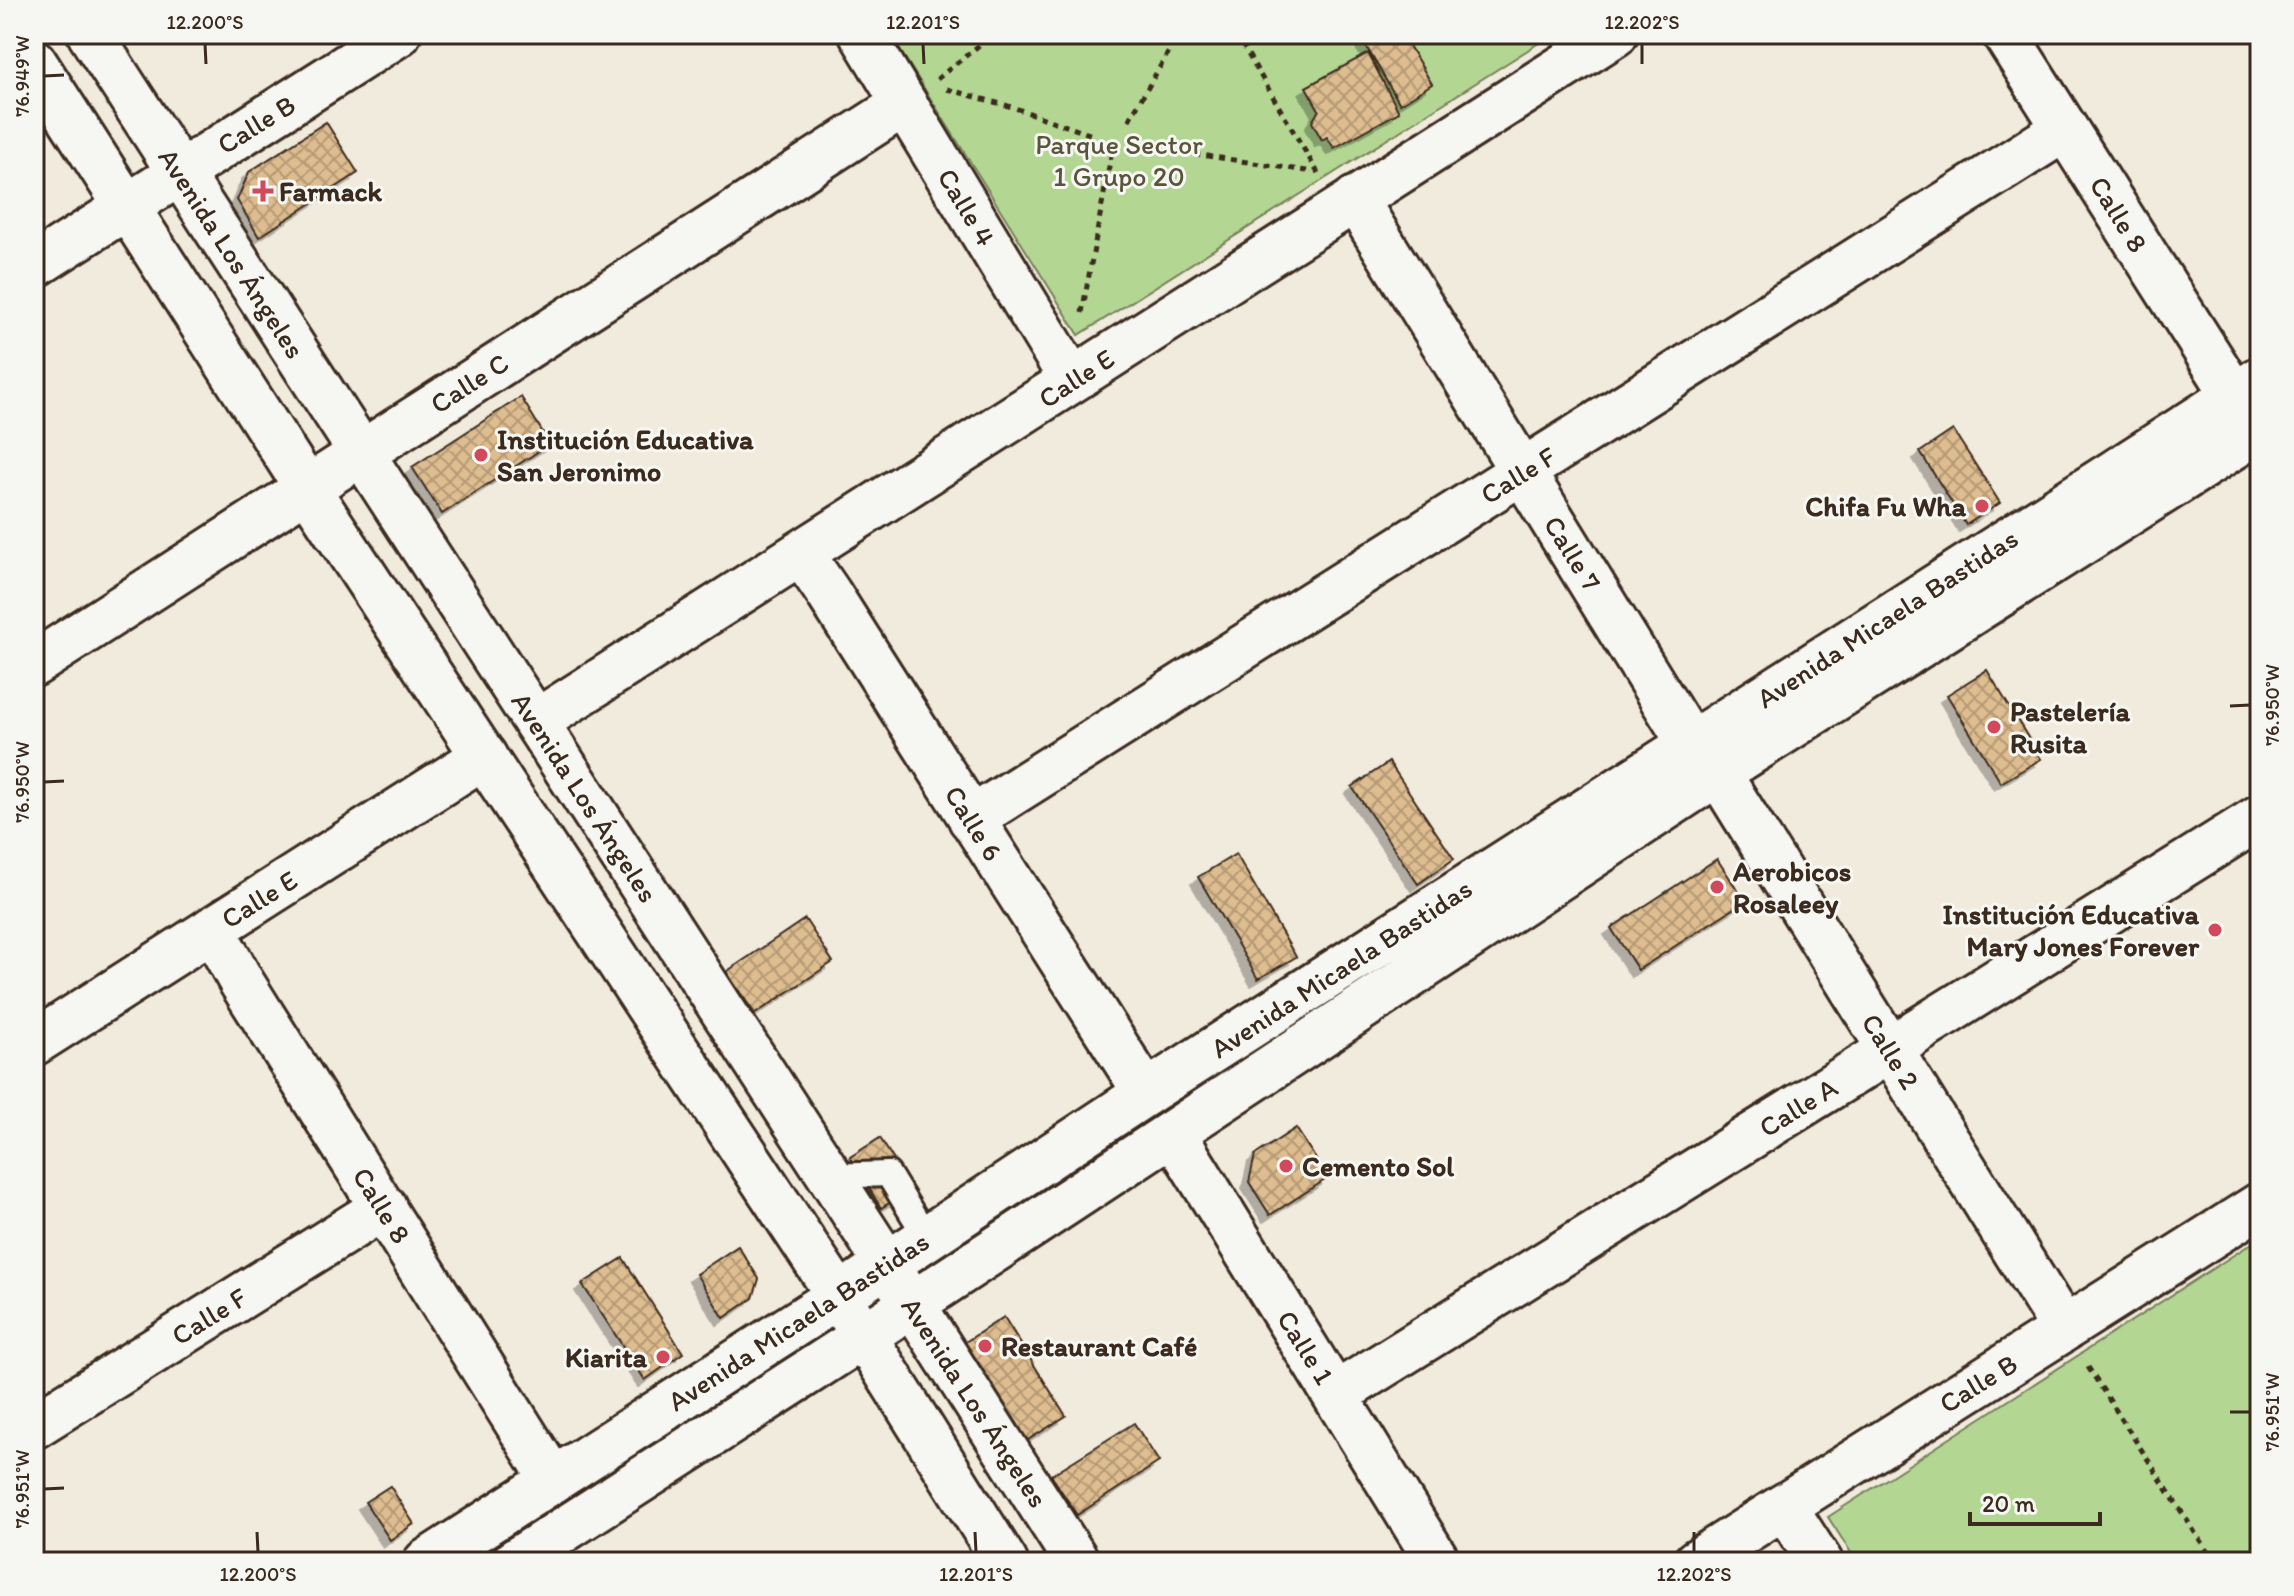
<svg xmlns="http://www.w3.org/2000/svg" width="2294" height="1596" font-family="Itim,sans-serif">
	<defs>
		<pattern id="building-cross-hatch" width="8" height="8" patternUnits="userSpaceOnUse" patternTransform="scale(2)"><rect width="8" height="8" fill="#debd90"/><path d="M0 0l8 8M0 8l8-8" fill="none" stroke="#b59a75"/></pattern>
		<filter id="shadow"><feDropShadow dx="-7" dy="7" stdDeviation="0" flood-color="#0004"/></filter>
	</defs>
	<rect width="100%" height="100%" fill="#f1ebde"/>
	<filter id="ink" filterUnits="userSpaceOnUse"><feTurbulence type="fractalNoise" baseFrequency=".0125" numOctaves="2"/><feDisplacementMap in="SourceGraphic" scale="16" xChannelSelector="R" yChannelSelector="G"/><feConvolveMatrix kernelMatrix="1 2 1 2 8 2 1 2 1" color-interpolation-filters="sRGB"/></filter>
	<g filter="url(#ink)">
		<path fill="#b3d793" stroke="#778058" stroke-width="2" d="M890,34h663l-474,301z
			M2260,1238v324h-403l-29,-45z"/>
		<path fill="url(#building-cross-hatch)" stroke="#3b2a1e" stroke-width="2" filter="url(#shadow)" d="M1363,34h39l30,50 -32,20 -40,-68z
			M1368,53l31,59 -65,36 -7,-11 -5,3 -10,-18 7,-12 -13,-23z
			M326,122l32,51 -99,64 -22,-37 12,-28z
			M521,397l29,47 -108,70 -30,-47z
			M1953,430l47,73 -34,22 -46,-73z
			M1987,670l54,89 -40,24 -54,-88z
			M1389,762l65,97 -36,25 -66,-97z
			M1236,854l60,103 -38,22 -60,-102z
			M1717,859l28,42 -107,69 -27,-42z
			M805,919l28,43 -78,52 -29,-42z
			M1296,1128l32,50 -58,37 -21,-33 6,-27z
			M880,1138l32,51 -31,19 -31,-51z
			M738,1246l21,33 -6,19 -29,20 -28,-44z
			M623,1258l60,95 -38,27 -63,-96z
			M1004,1317l62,99 -46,29 -61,-99z
			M1134,1423l25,39 -82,53 -26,-40z
			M390,1486l24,38 -24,16 -25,-38z"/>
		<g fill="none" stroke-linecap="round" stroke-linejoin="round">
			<defs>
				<path id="lane" d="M829,1176l59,-2 39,64"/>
				<path id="street" d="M862,34l210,346
					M2005,34l229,361
					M1355,199l335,545
					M34,266l364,-232
					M801,553l28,41 317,499
					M34,664l870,-560
					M536,722l1079,-688
					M1718,773l346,556
					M971,819l1094,-690
					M212,929l30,54 311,497
					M34,1043l450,-287
					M1173,1133l265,429
					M1335,1395l555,-345 26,-18 344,-215
					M34,1426l350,-219
					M1784,1506l36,56
					M1696,1562l564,-357"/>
				<path id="secondary" d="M90,34l797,1230 190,298
					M34,62l273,426 532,808 166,266
					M426,1562l413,-266 307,-203 1114,-714
					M514,1562l350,-226 854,-563 542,-343"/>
			</defs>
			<use href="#lane" stroke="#3b2a1e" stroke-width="30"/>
			<use href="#street" stroke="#3b2a1e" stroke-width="50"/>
			<use href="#secondary" stroke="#3b2a1e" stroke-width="50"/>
			<path stroke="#3b2a1e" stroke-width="5" stroke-dasharray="6 6" stroke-linecap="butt" d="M1236,34l82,139
				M937,79l56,-45
				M947,89l65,18 83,29
				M1129,120l50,-86
				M1135,145l178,27
				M1082,313l29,-157
				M2088,1367l126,195"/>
			<use href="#lane" stroke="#f6f6f2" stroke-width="24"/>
			<use href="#street" stroke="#f6f6f2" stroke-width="44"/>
			<use href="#secondary" stroke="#f6f6f2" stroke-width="44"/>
		</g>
	</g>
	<path fill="none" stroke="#3b2a1e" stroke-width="3" d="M205,44l1,20M923,44l1,20M1642,44v20M44,76l20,-1M2230,706l20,-1M44,782l20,-1M2230,1412h20M44,1489l20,-1M257,1532l1,20M975,1532l1,20M1694,1532v20"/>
	<g fill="#d1495b" stroke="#f6f6f2" stroke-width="3">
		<path d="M259 179h8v8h8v8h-8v8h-8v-8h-8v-8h8z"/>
		<circle cx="481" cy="455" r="8"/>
		<circle cx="1982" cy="506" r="8"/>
		<circle cx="1994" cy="727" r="8"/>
		<circle cx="1717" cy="887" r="8"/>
		<circle cx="2215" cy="930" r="8"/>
		<circle cx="1286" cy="1166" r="8"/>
		<circle cx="985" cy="1346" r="8"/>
		<circle cx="663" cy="1357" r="8"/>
	</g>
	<g text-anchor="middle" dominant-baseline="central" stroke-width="6" stroke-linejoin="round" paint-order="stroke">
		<g font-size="28" fill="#3b2a1e" stroke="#f6f6f2">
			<text transform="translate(256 124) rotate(-32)">Calle B</text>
			<text transform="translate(967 207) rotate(59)">Calle 4</text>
			<text transform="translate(2119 214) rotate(58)">Calle 8</text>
			<text transform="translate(232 253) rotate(57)">Avenida Los Ángeles</text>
			<text transform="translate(1076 378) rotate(-33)">Calle E</text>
			<text transform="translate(469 383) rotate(-33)">Calle C</text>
			<text transform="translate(1518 475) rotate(-32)">Calle F</text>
			<text transform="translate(1573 553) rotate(58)">Calle 7</text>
			<text transform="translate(1887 618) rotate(-33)">Avenida Micaela Bastidas</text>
			<text transform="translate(585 797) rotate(57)">Avenida Los Ángeles</text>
			<text transform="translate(974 823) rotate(58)">Calle 6</text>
			<text transform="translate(259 899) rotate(-32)">Calle E</text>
			<text transform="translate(1341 968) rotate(-33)">Avenida Micaela Bastidas</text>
			<text transform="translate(1891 1051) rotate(58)">Calle 2</text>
			<text transform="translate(1798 1107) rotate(-32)">Calle A</text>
			<text transform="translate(382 1205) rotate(58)">Calle 8</text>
			<text transform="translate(209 1316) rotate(-32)">Calle F</text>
			<text transform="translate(798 1321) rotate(-33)">Avenida Micaela Bastidas</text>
			<text transform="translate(1306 1347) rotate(58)">Calle 1</text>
			<text transform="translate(1978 1383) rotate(-32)">Calle B</text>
			<text transform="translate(975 1402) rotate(57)">Avenida Los Ángeles</text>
		</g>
		<g font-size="28" fill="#59553b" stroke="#f6f6f2">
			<text x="1119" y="144">Parque Sector<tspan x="1119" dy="32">1 Grupo 20</tspan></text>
		</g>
		<g font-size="28" font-weight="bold" fill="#3b2a1e" stroke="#f6f6f2" text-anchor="start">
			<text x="279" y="191">Farmack</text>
			<text x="497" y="439">Institución Educativa<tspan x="497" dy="32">San Jeronimo</tspan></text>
			<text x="1966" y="506" text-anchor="end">Chifa Fu Wha</text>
			<text x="2010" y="711">Pastelería<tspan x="2010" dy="32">Rusita</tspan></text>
			<text x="1733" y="871">Aerobicos<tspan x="1733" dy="32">Rosaleey</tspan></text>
			<text x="2199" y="914" text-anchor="end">Institución Educativa<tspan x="2199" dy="32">Mary Jones Forever</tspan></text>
			<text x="1302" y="1166">Cemento Sol</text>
			<text x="1001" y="1346">Restaurant Café</text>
			<text x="647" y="1357" text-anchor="end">Kiarita</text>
		</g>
	</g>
	<rect width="2294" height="1596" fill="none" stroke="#f6f6f2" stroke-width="88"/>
	<path d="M1970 1512v12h130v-12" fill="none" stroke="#3b2a1e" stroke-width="4"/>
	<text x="1982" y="1512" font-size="24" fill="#3b2a1e" stroke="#f6f6f2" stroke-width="6" paint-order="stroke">20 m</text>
	<rect x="44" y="44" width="2206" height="1508" fill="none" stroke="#3b2a1e" stroke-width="3"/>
	<g font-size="20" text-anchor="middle" fill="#3b2a1e">
		<text x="205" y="29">12.200°S</text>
		<text x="923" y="29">12.201°S</text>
		<text x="1642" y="29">12.202°S</text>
		<text transform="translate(22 76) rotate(-90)" y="7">76.949°W</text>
		<text transform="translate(2272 705) rotate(-90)" y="7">76.950°W</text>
		<text transform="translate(22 782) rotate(-90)" y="7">76.950°W</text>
		<text transform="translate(2272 1412) rotate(-90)" y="7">76.951°W</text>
		<text transform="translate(22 1489) rotate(-90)" y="7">76.951°W</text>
		<text x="258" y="1581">12.200°S</text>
		<text x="976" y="1581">12.201°S</text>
		<text x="1694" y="1581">12.202°S</text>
	</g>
</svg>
